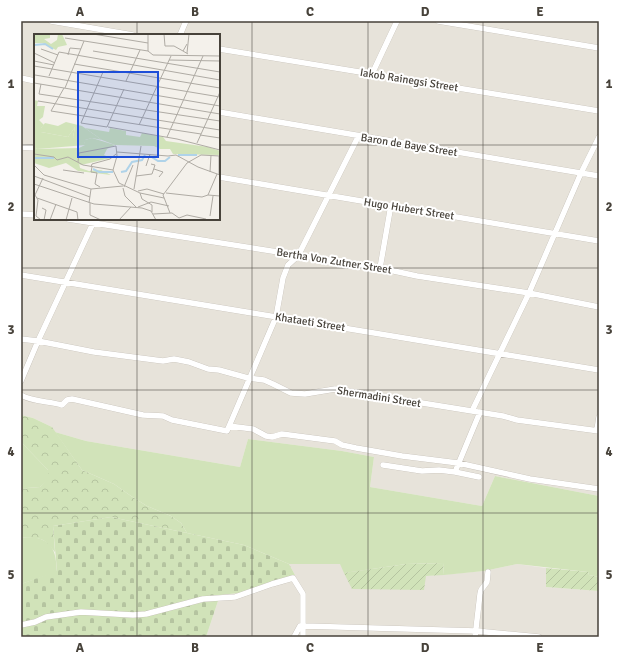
<svg xmlns="http://www.w3.org/2000/svg" width="620" height="658" font-family="Signika,sans-serif">
	<defs>
		<pattern id="forest-crowns" width="20" height="18" patternUnits="userSpaceOnUse"><rect width="20" height="18" fill="#d1e3b9"/><path d="M2 6a3 3 0 1 1 6 0M12 15a3 3 0 1 1 6 0" fill="none" stroke="#b5c4a0"/></pattern>
		<pattern id="cemetery-stones" width="16" height="16" patternUnits="userSpaceOnUse"><rect width="16" height="16" fill="#d1e3b9"/><path d="M2 7V4a2 2 0 0 1 4 0v3zM10 15v-3a2 2 0 0 1 4 0v3z" fill="#b5c4a0"/></pattern>
		<pattern id="garden-furrows" width="10" height="10" patternUnits="userSpaceOnUse"><rect width="10" height="10" fill="#d1e3b9"/><path d="M-1 1l2-2M0 10L10 0M9 11l2-2" fill="none" stroke="#b5c4a0"/></pattern>
	</defs>
	<rect width="100%" height="100%" fill="#f4f1eb"/>
	<path fill="#e7e3da" fill-rule="evenodd" d="M21,21h578v475l-104,-20 -13,30 -112,-19 4,-30 -32,-6 -94,-12 -8,28 -154,-26 -31,-9 -3,-5 -19,-9 -12,-3zM35,35h184v184h-184z
		M289,564h52l85,12 58,-5 33,-7 29,4v19l53,4v46h-393l14,-42 19,-2 56,-18z"/>
	<path fill="#d1e3b9" d="M55,432l31,9 154,26 8,-28 94,12 32,6 -4,30 112,19 13,-30 104,20v81l-10,-2 -1,-3 -71,-8 -33,7 -40,4 -1,-12 -37,1 -62,9 -4,-9h-51l-45,-19 -57,-12 -6,-10 -10,-7 -24,-10 -16,-10 -17,-12 -32,-14z
		M21,442l27,28v10l-8,7 -13,1 -6,2z
		M21,537c5,1 11,0 16,1 18,4 19,18 20,34l-36,12z"/>
	<path fill="url(#forest-crowns)" d="M21,415l12,3 19,9 30,43 32,14 17,12 16,10 24,10 10,7 6,10 -76,-16 -58,9 2,26c-14,-18 -14,-12 -34,-15v-47l6,-2 13,-1 8,-8v-9l-27,-28z"/>
	<path fill="url(#cemetery-stones)" d="M111,517l133,28 45,19 6,11 -56,18 -19,2 -14,42h-185v-53l36,-13 -4,-45z"/>
	<path fill="url(#garden-furrows)" d="M443,563l1,12 -18,1 -2,14 -72,-1 -8,-16 62,-9z
		M546,568l42,4 1,3 10,2v14l-53,-4z"/>
	<g fill="none" stroke-linecap="round" stroke-linejoin="round">
		<defs>
			<path id="street" d="M51,21l82,14
				M438,21l161,27
				M180,35l6,-14
				M219,49l380,62
				M372,74l25,-53
				M21,78l14,3
				M219,112l380,64
				M21,147l14,1
				M219,177l380,64
				M21,214l14,1
				M68,219l312,49 37,8 112,17 70,14
				M380,268l11,-63
				M21,275l578,95
				M21,339l17,2 56,11 69,9 11,-2 15,3 19,7 11,1 29,8 16,2 9,4 18,9 14,1 30,-5 168,27 14,4 82,11
				M21,381l17,-40 57,-122
				M21,395c11,7 28,6 41,10l5,-5 5,-1 71,16 20,1 9,4 55,11 49,-114 7,-39 5,-13 10,-9 60,-119
				M472,411l57,-118 52,-120 18,-36
				M229,426l24,3 13,7 6,1 10,-3 53,7 7,4 14,3 46,8 56,7 72,16 69,10
				M597,430l2,-13
				M383,465l39,6 17,-1 16,2 24,5
				M455,472l25,-60
				M21,625l14,-3 11,-5 35,-5 52,3 13,-1 57,-15 32,-2 37,-13 21,-6 10,16v43
				M304,626l172,5 63,6
				M294,637l6,-11h4
				M475,637l5,-43 1,-4 6,-8 1,-10"/>
		</defs>
		<use href="#street" stroke="#beb8af" stroke-width="6"/>
		<use href="#street" stroke="#fff" stroke-width="5.5"/>
	</g>
	<path fill="none" stroke="#47423a" stroke-width="1" stroke-opacity="0.55" d="M137,21v14M252,21v616M368,21v616M483,21v616M21,145h14M219,145h380M137,219v418M21,268h578M21,390h578M21,513h578"/>
	<g text-anchor="middle" dominant-baseline="central" stroke-width="4" stroke-linejoin="round" paint-order="stroke">
		<g font-size="11" fill="#47423a" stroke="#fff">
			<text transform="translate(409 80) rotate(9)">Iakob Rainegsi Street</text>
			<text transform="translate(409 145) rotate(9)">Baron de Baye Street</text>
			<text transform="translate(409 209) rotate(9)">Hugo Hubert Street</text>
			<text transform="translate(334 261) rotate(9)">Bertha Von Zutner Street</text>
			<text transform="translate(310 322) rotate(9)">Khataeti Street</text>
			<text transform="translate(379 397) rotate(9)">Shermadini Street</text>
		</g>
	</g>
	<g transform="translate(34 34)">
		<rect width="186" height="186" fill="#f4f1eb"/>
		<path d="M0,0h16v4l-6,1 7,5 6,-4 1,-6h4l5,11 -9,2 -2,3 -13,-7h-9zM0,66l4,1 -1,5h8l-2,11 -4,3 5,5 -3,3v4l27,5 7,-10 -2,10 11,5 2,3 -49,4 -3,-2zM51,94l24,4 1,-4 16,3v4l14,2 2,-4 21,4 3,4 42,6 12,4v4l-47,-1 -3,-5h-10l-6,-3 -39,-1 -13,-5z" fill="#d1e3b9"/>
		<path d="M32,88l16,4 20,14 -10,-2 -7,2v3l-8,-3 -4,-3 2,-10 -7,10 -27,-5v-4l4,-5 13,3zM0,123h33l12,6 1,5 9,3 12,-1 10,5 -33,-4 -12,-8 -17,5 -15,-5z" fill="#d1e3b9"/>
		<path d="M58,104l23,7 -8,4 -3,6 7,3 -30,7 -14,-8 -8,4 -5,-4h-20v-10l3,2 42,-1 6,-3v-5z" fill="#d1e3b9"/>
		<path fill="none" stroke="#afd3e9" stroke-width="2" d="M0,11l11,-1 8,5M144,121h19M116,122l8,5h7l5,-4M0,124h20M59,135l6,3h14M87,138l5,-1 6,-9 10,-2 3,-5"/>
		<path fill="none" stroke="#afaba4" stroke-width="1" d="M59,0l55,9M114,0v17l5,4 67,1M130,0l1,12h9l9,5M31,4l83,13M153,10l-4,7 5,3M7,15l17,6M59,17l127,21M0,19l21,10M153,19l2,-19M34,21l2,-7 11,1M135,26l51,1M0,27l20,4M40,30l146,24M0,32l186,31M69,38l-22,51 26,4 17,-38M1,41l185,31M15,42l10,-24 161,28M92,47l14,-31M0,49l186,31M7,50l-2,10 181,27M30,54l-13,23 150,23M31,54l19,-47M4,67l182,29M105,91l32,-69M74,93l69,12 43,11M166,101l20,3M133,103l36,-81M163,109l23,-51M83,118l51,4 8,-1 22,12 22,8M0,120l20,3 3,3 11,-3 15,8 30,5M44,128l1,-9 37,-7 1,10 -4,14 6,13 21,10 24,5M0,131l10,10M112,132l4,-12M57,133l1,-3 18,-5 6,-5M58,133l-1,5 6,1 -2,11 5,3M120,135l9,3 -4,5M29,136l21,3M176,138l1,-17M185,140v-18M10,141l47,14 32,-3M0,142l56,21M102,142l16,-2 3,-9 -4,-1M0,150l60,20 48,4 9,3 5,9M90,153l9,-22M89,154l2,8 11,11M100,155l7,-43M104,157l9,-2 17,5M106,159l2,6 10,6v7M132,159l36,4 6,-2 12,1M174,161l9,-21M3,164l40,14 1,8M55,169l2,-14M56,169v12l11,5M104,173l13,-5 18,4M8,174l4,2 -2,10M136,179l-7,-18 24,-32 14,-8 19,1M119,180l19,-1 7,5M176,182l3,-20M145,184l8,-3 19,4M7,186l-5,-4 2,-16 -3,-5 8,-17M16,186l6,-16M32,186l6,-22M85,186l12,-13"/>
		<path fill="#1d4ed8" fill-opacity="0.15" stroke="#1d4ed8" stroke-width="2" d="M44,38h80v85h-80z"/>
		<rect width="186" height="186" fill="none" stroke="#47423a" stroke-width="2"/>
	</g>
	<rect width="620" height="658" fill="none" stroke="#ffffff" stroke-width="44"/>
	<rect x="22" y="22" width="576" height="614" fill="none" stroke="#47423a" stroke-width="1.5"/>
	<g font-size="13" text-anchor="middle" font-weight="bold" fill="#47423a">
		<text x="80" y="16">A</text>
		<text x="195" y="16">B</text>
		<text x="310" y="16">C</text>
		<text x="425" y="16">D</text>
		<text x="540" y="16">E</text>
		<text x="11" y="88">1</text>
		<text x="609" y="88">1</text>
		<text x="11" y="211">2</text>
		<text x="609" y="211">2</text>
		<text x="11" y="334">3</text>
		<text x="609" y="334">3</text>
		<text x="11" y="456">4</text>
		<text x="609" y="456">4</text>
		<text x="11" y="579">5</text>
		<text x="609" y="579">5</text>
		<text x="80" y="652">A</text>
		<text x="195" y="652">B</text>
		<text x="310" y="652">C</text>
		<text x="425" y="652">D</text>
		<text x="540" y="652">E</text>
	</g>
</svg>
